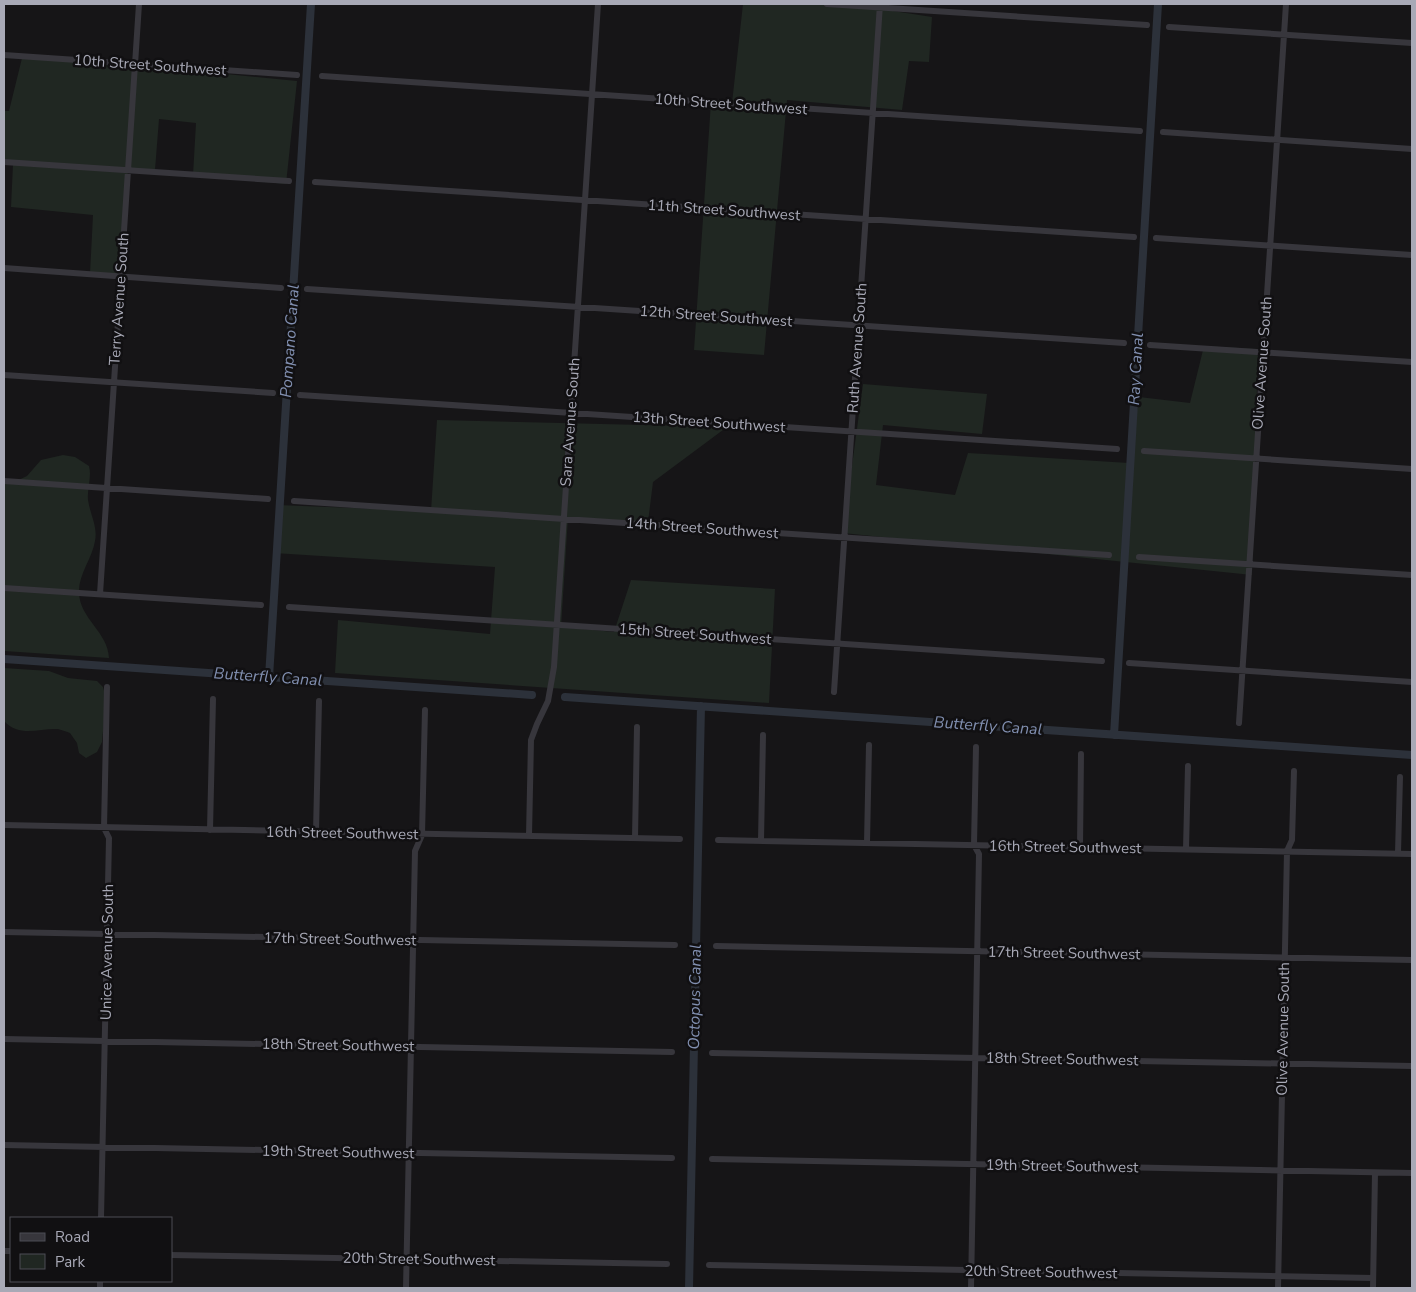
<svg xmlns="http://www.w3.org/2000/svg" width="1416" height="1292" font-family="'Nunito Sans',sans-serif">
	<rect width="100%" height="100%" fill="#161517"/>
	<path fill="#202722" d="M743,4h138l-1,5 52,8 -3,45 -20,-1 -7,49 -115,-10 -23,255 -70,-5 17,-248 21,1z
		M23,54l274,27 -11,103 -93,-9 3,-52 -37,-4 -4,51 -27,-1 -8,110 -30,-5 3,-59 -82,-8 2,-43 -9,-1v-52h5z
		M1204,346l54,3 -6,226 -409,-42 20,-149 124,10 -5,40 -99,-9 -7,60 79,10 13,-42 161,10 10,-66 51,6z
		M437,420l290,7 -74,55 -5,40 -80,-5 -7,110 53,5 17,-52 144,9 -6,114 -434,-30 3,-53 152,14 5,-67 -221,-14 3,-48 154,6z
		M63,455l12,2 14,9c3,11 -2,22 -1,34 2,14 10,27 7,41 -3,18 -17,34 -16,52 1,26 29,39 30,65l-105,-7v-168h8l15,-7 14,-16z
		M4,668l45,3 19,7 29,3 6,6 3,11 -4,44 -5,10 -11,6 -7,-5 -2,-10 -7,-10c-3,-1 -8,-3 -12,-4 -19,-1 -38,9 -54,-8z"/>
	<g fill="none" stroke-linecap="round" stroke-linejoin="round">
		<path stroke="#2c313a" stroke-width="8" d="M4,659l528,36
			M269,677l42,-673
			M565,697l847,58
			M1114,735l44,-731
			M689,1288l12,-582"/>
		<path stroke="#37363c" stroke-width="6" d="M827,4l320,21
			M1169,27l243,16
			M4,55l293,20
			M322,76l818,55
			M1163,132l249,17
			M4,162l285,19
			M315,182l819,55
			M1156,238l256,17
			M4,268l277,20
			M307,289l817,54
			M1150,345l262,17
			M4,375l269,18
			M300,395l817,54
			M1144,451l268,18
			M4,481l264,18
			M294,501l815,54
			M1139,557l273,18
			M4,588l257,17
			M100,594l39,-590
			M289,607l813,54
			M1129,663l283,19
			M834,692l46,-688
			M1239,723l47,-719
			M4,825l676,14
			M210,830l3,-131
			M316,832l3,-131
			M529,836l2,-96 6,-16 11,-23 6,-34 44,-663
			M635,838l2,-111
			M718,840l694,14
			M761,841l2,-106
			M867,843l2,-98
			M1080,847l1,-93
			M1186,849l2,-83
			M1398,853l2,-76
			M4,932l671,13
			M716,946l696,14
			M4,1039l668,13
			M712,1053l700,13
			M4,1145l668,13
			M712,1159l700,14
			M101,1218l8,-380 -5,-10 3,-141
			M4,1251h7
			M171,1255l496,9
			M709,1265l664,13
			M100,1288v-7
			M406,1288l9,-437 7,-16 3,-125
			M971,1288l8,-434 -5,-9 2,-98
			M1278,1288l9,-437 5,-11 2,-69
			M1373,1288l2,-115"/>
	</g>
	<g text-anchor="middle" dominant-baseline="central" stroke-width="5" stroke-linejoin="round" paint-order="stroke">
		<g font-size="15" fill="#a8a9b6" stroke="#111012">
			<text transform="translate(150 65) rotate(4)">10th Street Southwest</text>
			<text transform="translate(731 104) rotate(4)">10th Street Southwest</text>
			<text transform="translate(724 210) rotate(4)">11th Street Southwest</text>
			<text transform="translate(119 299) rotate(-86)">Terry Avenue South</text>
			<text transform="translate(716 316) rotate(4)">12th Street Southwest</text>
			<text transform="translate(857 348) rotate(-86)">Ruth Avenue South</text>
			<text transform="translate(1262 363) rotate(-86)">Olive Avenue South</text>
			<text transform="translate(570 422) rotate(-86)">Sara Avenue South</text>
			<text transform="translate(709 422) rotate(4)">13th Street Southwest</text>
			<text transform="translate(702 528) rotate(4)">14th Street Southwest</text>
			<text transform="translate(695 634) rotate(4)">15th Street Southwest</text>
			<text transform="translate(342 833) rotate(1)">16th Street Southwest</text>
			<text transform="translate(1065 847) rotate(1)">16th Street Southwest</text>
			<text transform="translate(340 939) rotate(1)">17th Street Southwest</text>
			<text transform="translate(107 952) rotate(-89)">Unice Avenue South</text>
			<text transform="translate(1064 953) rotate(1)">17th Street Southwest</text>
			<text transform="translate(1283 1029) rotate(-89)">Olive Avenue South</text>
			<text transform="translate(338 1045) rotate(1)">18th Street Southwest</text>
			<text transform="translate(1062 1059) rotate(1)">18th Street Southwest</text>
			<text transform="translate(338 1152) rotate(1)">19th Street Southwest</text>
			<text transform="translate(1062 1166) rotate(1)">19th Street Southwest</text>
			<text transform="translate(419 1259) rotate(1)">20th Street Southwest</text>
			<text transform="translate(1041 1272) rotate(1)">20th Street Southwest</text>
		</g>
		<g font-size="16" font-style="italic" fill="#818fb0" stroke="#111012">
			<text transform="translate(290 341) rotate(-86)">Pompano Canal</text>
			<text transform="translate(1136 369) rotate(-87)">Ray Canal</text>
			<text transform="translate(268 677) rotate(4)">Butterfly Canal</text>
			<text transform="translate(988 726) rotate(4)">Butterfly Canal</text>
			<text transform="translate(695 997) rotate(-89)">Octopus Canal</text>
		</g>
	</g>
	<rect width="1416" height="1292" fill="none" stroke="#a8a9b6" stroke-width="10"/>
	<rect x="10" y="1217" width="162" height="65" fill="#111012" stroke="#4d4d54"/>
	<rect x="20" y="1233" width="25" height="8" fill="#37363c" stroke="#4d4d54"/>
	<text x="55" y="1242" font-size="15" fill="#a8a9b6">Road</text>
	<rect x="20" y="1254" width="25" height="15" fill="#202722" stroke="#4d4d54"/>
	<text x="55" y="1267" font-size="15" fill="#a8a9b6">Park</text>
</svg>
